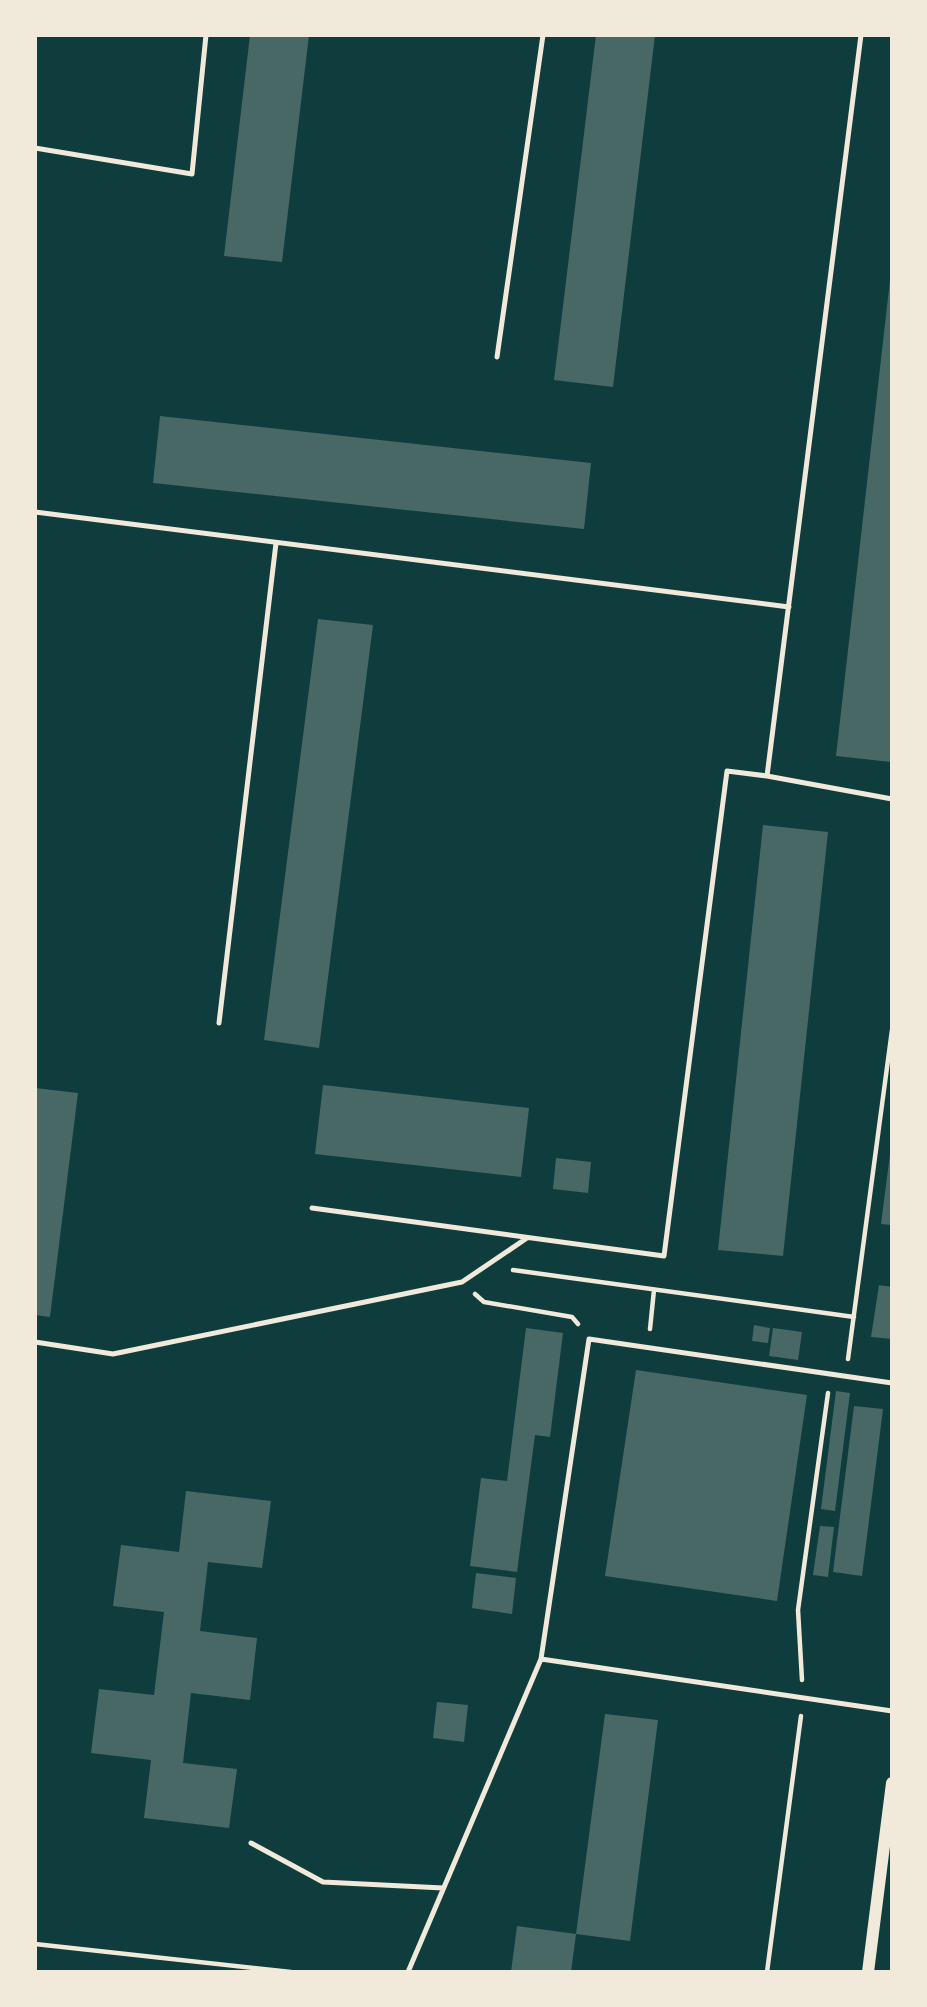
<svg xmlns="http://www.w3.org/2000/svg" width="927" height="2007" font-family="'Exo 2',sans-serif">
	<rect width="100%" height="100%" fill="#0f3d3e"/>
	<path fill="#486865" d="M250,35h59l-27,227 -58,-6z
		M596,35h59l-42,352 -59,-7z
		M890,280h2v469l-1,13 -55,-6z
		M160,416l431,47 -7,66 -431,-46z
		M318,619l55,6 -54,423 -55,-8z
		M763,825l65,7 -45,424 -65,-6z
		M323,1085l206,23 -8,69 -206,-23z
		M35,1088l43,5 -28,224 -15,-2z
		M890,1154h2v71l-11,-1z
		M556,1158l35,4 -3,31 -35,-4z
		M879,1285l13,2v52l-21,-2z
		M754,1325l16,3 -2,15 -16,-2z
		M526,1328l37,5 -13,104 -15,-2 -18,137 -47,-6 11,-88 26,3z
		M773,1328l29,4 -4,28 -29,-4z
		M636,1370l171,25 -30,206 -172,-25z
		M836,1391l14,2 -15,118 -14,-2z
		M854,1406l29,3 -21,167 -29,-4z
		M186,1491l85,10 -9,67 -54,-6 -8,69 57,7 -7,62 -59,-7 -8,70 54,6 -8,59 -85,-10 7,-58 -60,-7 8,-64 55,6 10,-83 -51,-6 8,-61 58,7z
		M820,1526l14,1 -6,50 -15,-2z
		M476,1573l40,5 -4,36 -40,-6z
		M437,1702l31,3 -4,37 -31,-4z
		M605,1714l53,6 -28,221 -54,-7z
		M517,1926l59,8 -5,38h-60z"/>
	<g fill="none" stroke-linecap="round" stroke-linejoin="round">
		<path stroke="#f1e9da" stroke-width="4.5" d="M513,1270l341,47
			M475,1294l9,8 88,15 6,7
			M650,1329l4,-39
			M848,1359l44,-329
			M802,1680l-4,-70 30,-217
			M35,1944l256,28
			M767,1972l34,-256"/>
		<path stroke="#f1e9da" stroke-width="5" d="M861,35l-94,741 125,23
			M35,148l157,26 14,-139
			M497,357l46,-322
			M35,512l754,95
			M219,1023l57,-480
			M312,1208l352,48 63,-485 40,5
			M35,1342l78,12 349,-72 65,-44
			M892,1383l-303,-44 -48,320 351,52
			M251,1843l72,39 120,6
			M408,1972l133,-313"/>
		<path stroke="#f1e9da" stroke-width="12" d="M868,1972l24,-189"/>
	</g>
	<rect width="927" height="2007" fill="none" stroke="#f1e9da" stroke-width="74"/>
</svg>
